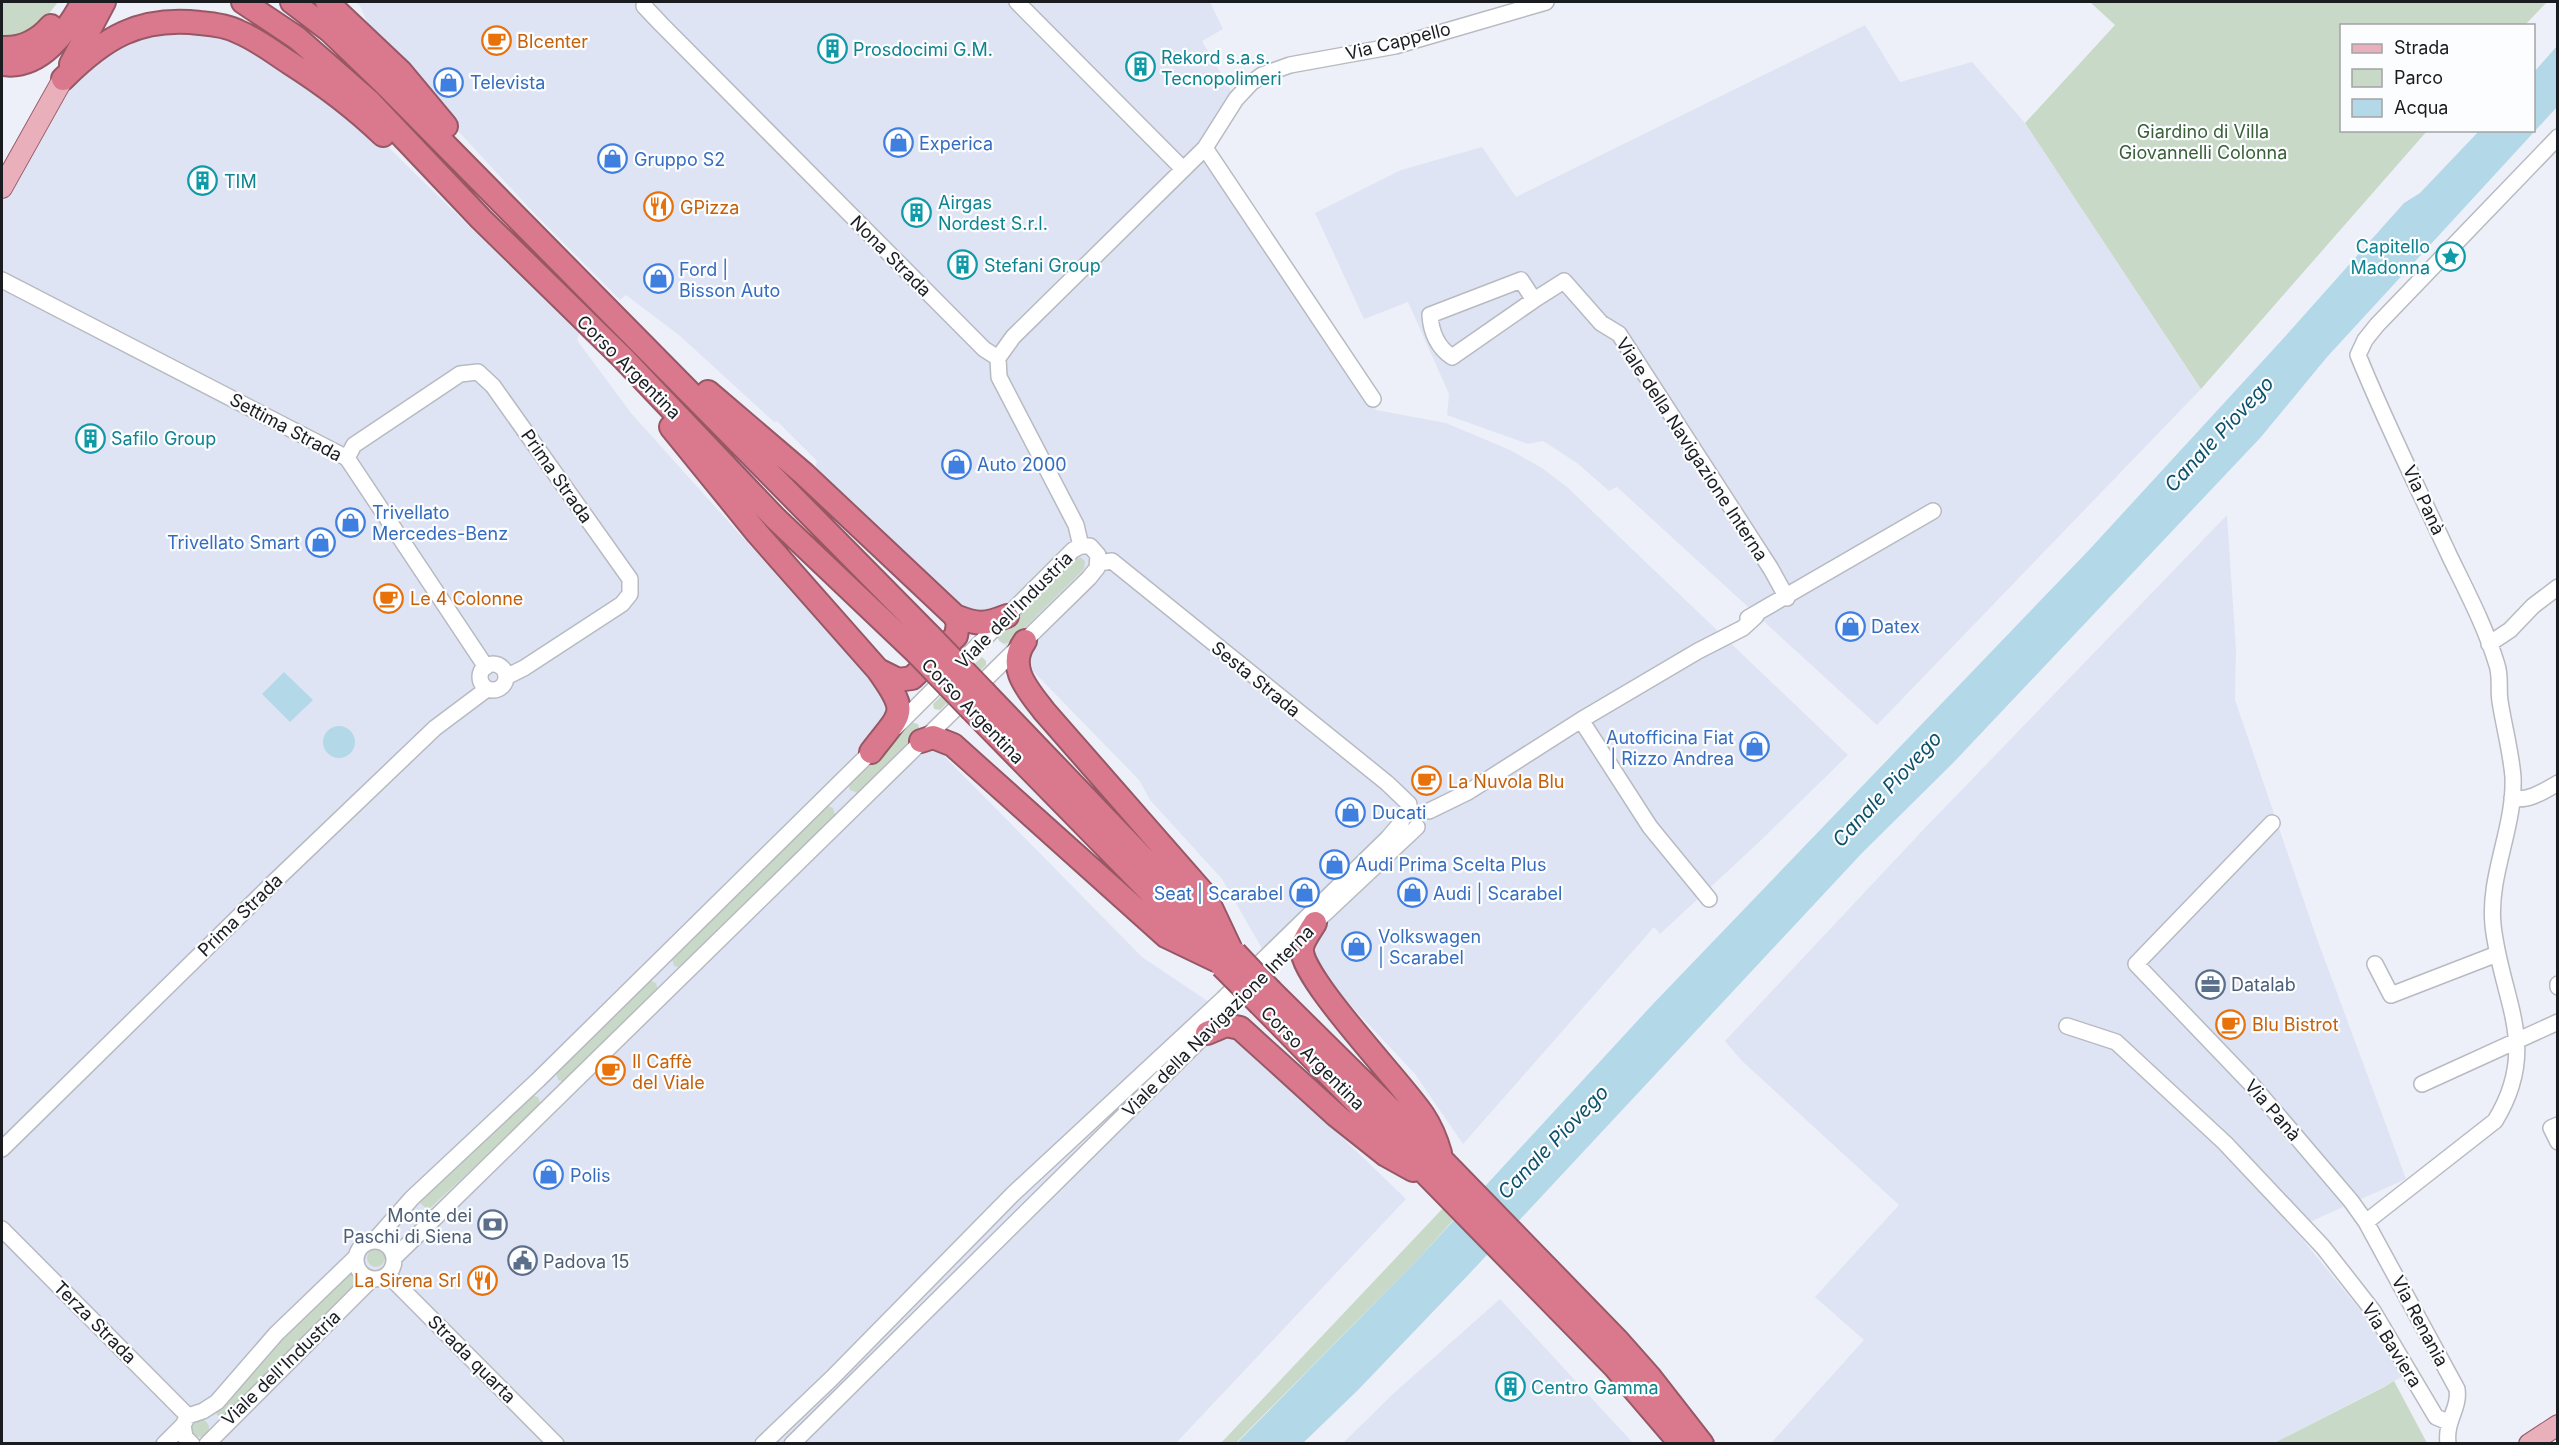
<svg xmlns="http://www.w3.org/2000/svg" width="2559" height="1445" font-family="Inter,sans-serif">
	<rect width="100%" height="100%" fill="#edf0f8"/>
	<path fill="#dfe4f4" d="M355,2h855l13,27 -21,12 35,60 -29,43 168,266 70,13 64,27 32,18 25,19 281,268 -91,89 -97,90 -6,-7 -191,217 -48,-70 -90,-96 -44,-42 -17,16 -42,-73 -72,-79 -11,-20 -109,-112 -59,-53 -13,-7 -145,-133 4,-14 -40,-40 -3,1 -94,-86 -54,-41 -6,5 -89,-90 -84,-91 -41,-53 -37,-40 -9,-20z
		M167,25l82,16 132,99 198,194 -2,6 54,73 255,284 256,260 67,45 28,34 169,163 -230,244 -1174,1v-1241l65,-116 45,-41z
		M1865,25l35,57 72,-20 53,61 176,266 -324,336 -260,-238 -8,4 -32,-28 -34,-22 -15,3 -81,-29 2,-21 -41,-92 -44,17 -49,-106 86,-43 81,-23 34,50z
		M2227,515l9,134 -1,51 81,236 90,243 -112,50 71,87 39,60 -130,67h-503l93,-103 -49,-43 84,-92 -158,-145 -16,-19 198,-211z
		M1500,1299l133,144h-290l51,-50z"/>
	<path fill="#c9d9c7" d="M2,2h56l-22,28 -34,11z
		M2090,2h457l-22,23 -183,1v104l85,1 -226,258 -176,-266 90,-98z
		M1080,557l5,4 -1,8 -74,73 -6,2 -5,-3 -2,-6 77,-77z
		M982,657l4,4v4l-46,45 -6,-1 -1,-5z
		M910,722l8,2 2,7 -62,62 -8,-3 -2,-7z
		M826,805l7,3 2,7 -154,153 -7,-2 -2,-7z
		M649,980l7,3 2,7 -93,92 -7,-2 -2,-8z
		M531,1095l7,2 3,8 -113,105 -10,-9z
		M1444,1207l11,11 -35,39 -184,186 -16,1z
		M367 1258a9 9 0 1 1 18 0a9 9 0 1 1-18 0Z
		M352,1270l6,10 -11,16 -126,124 -7,-10 47,-50z
		M2394,1381l33,62h-153l110,-56z
		M191 1428a9 9 0 1 1 18 0a9 9 0 1 1-18 0Z"/>
	<path fill="#b3d8e8" d="M2557,46v61l-230,250 -66,80 -308,326 -91,90 -391,419 -113,118 -55,53 -67,1 184,-187 232,-252 437,-455 192,-209 123,-138 16,-10 59,-62 55,-1v-58z
		M284,672l29,28 -23,22 -28,-28z
		M323 742a16 16 0 1 1 32 0a16 16 0 1 1-32 0Z"/>
	<g fill="none" stroke-linecap="round" stroke-linejoin="round">
		<defs>
			<path id="minor" d="M645,2l-1,4 17,18 323,325 14,9
				M1017,2l166,167
				M1205,148l168,251
				M2,280l345,178 139,209
				M1534,300l-82,57c-14,-9 -21,-25 -22,-42l91,-35 13,20 30,-19 37,42 18,11 152,235 16,29
				M347,458l7,-13 106,-71 18,-2 15,14 137,193v15l-8,10 -98,64 -18,9
				M1081,546l-5,-21 -77,-148 -1,-19 15,-21 192,-189 31,-49 15,-16 11,-8 28,-10 105,-19 151,-44
				M1099,563l13,-2 275,222 22,21
				M1748,618l185,-107
				M2489,644l21,-14 23,-24 25,-19
				M480 677a13 13 0 1 1 26 0a13 13 0 1 1-26 0Z
				M1581,720l69,107 59,72
				M2512,798c16,4 32,-7 46,-15
				M1429,811l39,-19 113,-72 117,-69 45,-23 13,-12
				M2272,823l-136,141 117,122 98,115 15,21 91,167c3,20 -12,31 -9,55
				M1319,919l98,-92
				M2375,964l16,31 106,-41
				M2558,984v3
				M2067,1026l49,16 109,101 98,104 50,64 63,106 12,5
				M2422,1084l136,-62
				M2558,1125l-7,3 7,14
				M2,1149l273,-268 160,-153 52,-39
				M2366,1222l129,-101c46,-75 6,-121 -2,-196 -5,-50 22,-97 20,-148 -2,-25 -9,-50 -13,-76 -2,-11 1,-24 -3,-36 -11,-37 -30,-73 -47,-108 -31,-67 -64,-133 -92,-202l7,-15 12,-15 181,-188
				M2,1229l186,187
				M375,1240l37,-42 126,-118 339,-334
				M356 1260a19 19 0 1 1 38 0a19 19 0 1 1-38 0Z
				M395,1257l694,-679 8,-10 1,-13 -8,-9h-9l-8,4 -177,177
				M388,1275l168,169
				M183,1425l2,12 7,7
				M164,1444l19,-19 5,-9 15,-5 14,-9 59,-68 79,-76
				M207,1444l165,-165
				M763,1444l69,-66 181,-184 210,-195 165,-161 12,-14 4,-8
				M792,1444l415,-411 46,-49"/>
			<path id="major" d="M2,188l61,-109
				M2529,1444l29,-19"/>
			<path id="highway" d="M243,2l54,36 72,63 112,118 143,140 151,159 142,135
				M292,2l38,29 55,53 545,552
				M327,2l74,70 45,54
				M2,48c19,1 36,-7 49,-22
				M2,64c39,6 65,-33 81,-62
				M71,64l33,-62
				M63,79c41,-41 76,-63 137,-56 12,1 28,3 39,9 19,8 34,20 51,31 33,21 64,44 93,72
				M708,392l96,82 151,142c23,9 29,9 52,0
				M671,427l87,107 120,136c32,45 24,41 -7,82
				M1025,641c-19,26 3,49 19,70l161,184 25,53
				M878,670l20,10 14,-2 44,-42 2,-12 -3,-8
				M986,694l232,242
				M972,710l235,240
				M921,741l12,-4 20,8 213,191 50,24
				M1315,923c-4,7 -12,17 -13,25 -3,29 101,136 121,167 8,12 13,24 17,38
				M1271,991l172,170 175,180 31,35 53,68
				M1260,1004l355,363 66,77
				M1207,1033l19,-8 14,3 97,88 49,39 27,15"/>
		</defs>
		<use href="#minor" stroke="#b7bac1" stroke-width="18"/>
		<use href="#major" stroke="#975866" stroke-width="22"/>
		<use href="#highway" stroke="#975866" stroke-width="26"/>
		<use href="#minor" stroke="#fff" stroke-width="15"/>
		<use href="#major" stroke="#e9afbb" stroke-width="20"/>
		<use href="#highway" stroke="#da798d" stroke-width="22"/>
		<defs>
			<path id="highway-bridge" d="M930,636l56,58
				M917,653l55,57
				M1235,953l36,38
				M1222,966l38,38"/>
		</defs>
		<use href="#highway-bridge" stroke="#975866" stroke-width="26" stroke-linecap="butt"/>
		<use href="#highway-bridge" stroke="#da798d" stroke-width="22"/>
	</g>
	<defs>
		<symbol id="cafe-ring" viewBox="-11 -11 22 22"><circle r="9.5" fill="#fcfdff" stroke="#e8710a" stroke-width="1.5"/><path d="M-5.5-4.5H6V0H3Q3 3.5 0 3.5H-2.5Q-5.5 3.5-5.5 0ZM3-3.2v2h1.7v-2ZM-6 4.5H4V6H-6Z" fill="#e8710a"/></symbol>
		<symbol id="building-ring" viewBox="-11 -11 22 22"><circle r="9.5" fill="#fcfdff" stroke="#0f9aa8" stroke-width="1.5"/><path d="M-4-6H4V6H1V3H-1V6H-4ZM-2.5-4.3h1.7v1.8h-1.7ZM.8-4.3h1.7v1.8H.8ZM-2.5-1h1.7V.8h-1.7ZM.8-1h1.7V.8H.8Z" fill="#0f9aa8"/></symbol>
		<symbol id="shop-ring" viewBox="-11 -11 22 22"><circle r="9.5" fill="#fcfdff" stroke="#3f7fe0" stroke-width="1.5"/><path d="M-5-2.5h2.3a2.7 3.5 0 0 1 5.4 0H5L5.5 6h-11ZM-1.5-2.5h3a1.5 2.3 0 0 0-3 0Z" fill="#3f7fe0"/></symbol>
		<symbol id="restaurant-ring" viewBox="-11 -11 22 22"><circle r="9.5" fill="#fcfdff" stroke="#e8710a" stroke-width="1.5"/><path d="M-5-6h1v4h1v-4h1v4h1v-4h1v5L-1.5 .5V6h-2V.5L-5-1ZM5-6V6H3V1.5H1.5Q1.5-4 5-6Z" fill="#e8710a"/></symbol>
		<symbol id="sight-ring" viewBox="-11 -11 22 22"><circle r="9.5" fill="#fcfdff" stroke="#0f9aa8" stroke-width="1.5"/><path d="M0-6L1.8-2.2L6-1.7L2.9 1.2L3.7 5.4L0 3.3L-3.7 5.4L-2.9 1.2L-6-1.7L-1.8-2.2Z" fill="#0f9aa8"/></symbol>
		<symbol id="office-ring" viewBox="-11 -11 22 22"><circle r="9.5" fill="#fcfdff" stroke="#5c6f8a" stroke-width="1.5"/><path d="M-6-3h4V-5.5h4V-3h4V5H-6ZM-1-4.5V-3h2v-1.5ZM-6 0V1H6V0Z" fill="#5c6f8a"/></symbol>
		<symbol id="bank-ring" viewBox="-11 -11 22 22"><circle r="9.5" fill="#fcfdff" stroke="#5c6f8a" stroke-width="1.5"/><path d="M-6-4H6V4H-6ZM0-2.3a2.3 2.3 0 1 0 0 4.6a2.3 2.3 0 1 0 0-4.6Z" fill="#5c6f8a"/></symbol>
		<symbol id="civic-ring" viewBox="-11 -11 22 22"><circle r="9.5" fill="#fcfdff" stroke="#5c6f8a" stroke-width="1.5"/><path d="M-.6-6.5H3V-4.5H.6V-3L4-1V1h2V6H-6V1h2V-1L-.6-3ZM-1.2 2.5V6h2.4V2.5Z" fill="#5c6f8a"/></symbol>
	</defs>
	<g fill-rule="evenodd">
		<use href="#cafe-ring" x="480" y="24" width="33" height="33"/>
		<use href="#building-ring" x="816" y="32" width="33" height="33"/>
		<use href="#building-ring" x="1124" y="50" width="33" height="33"/>
		<use href="#shop-ring" x="432" y="66" width="33" height="33"/>
		<use href="#shop-ring" x="882" y="126" width="33" height="33"/>
		<use href="#shop-ring" x="596" y="142" width="33" height="33"/>
		<use href="#building-ring" x="186" y="164" width="33" height="33"/>
		<use href="#restaurant-ring" x="642" y="190" width="33" height="33"/>
		<use href="#building-ring" x="900" y="196" width="33" height="33"/>
		<use href="#sight-ring" x="2434" y="240" width="33" height="33"/>
		<use href="#building-ring" x="946" y="248" width="33" height="33"/>
		<use href="#shop-ring" x="642" y="262" width="33" height="33"/>
		<use href="#building-ring" x="74" y="422" width="33" height="33"/>
		<use href="#shop-ring" x="940" y="448" width="33" height="33"/>
		<use href="#shop-ring" x="334" y="506" width="33" height="33"/>
		<use href="#shop-ring" x="304" y="526" width="33" height="33"/>
		<use href="#cafe-ring" x="372" y="582" width="33" height="33"/>
		<use href="#shop-ring" x="1834" y="610" width="33" height="33"/>
		<use href="#shop-ring" x="1738" y="730" width="33" height="33"/>
		<use href="#cafe-ring" x="1410" y="764" width="33" height="33"/>
		<use href="#shop-ring" x="1334" y="796" width="33" height="33"/>
		<use href="#shop-ring" x="1318" y="848" width="33" height="33"/>
		<use href="#shop-ring" x="1288" y="876" width="33" height="33"/>
		<use href="#shop-ring" x="1396" y="876" width="33" height="33"/>
		<use href="#shop-ring" x="1340" y="930" width="33" height="33"/>
		<use href="#office-ring" x="2194" y="968" width="33" height="33"/>
		<use href="#cafe-ring" x="2214" y="1008" width="33" height="33"/>
		<use href="#cafe-ring" x="594" y="1054" width="33" height="33"/>
		<use href="#shop-ring" x="532" y="1158" width="33" height="33"/>
		<use href="#bank-ring" x="476" y="1208" width="33" height="33"/>
		<use href="#civic-ring" x="506" y="1244" width="33" height="33"/>
		<use href="#restaurant-ring" x="466" y="1264" width="33" height="33"/>
		<use href="#building-ring" x="1494" y="1370" width="33" height="33"/>
	</g>
	<g text-anchor="middle" dominant-baseline="central" stroke-width="4.5" stroke-linejoin="round" paint-order="stroke">
		<g font-size="18" fill="#c56008" stroke="#fcfdff" text-anchor="start">
			<text x="517" y="41">BIcenter</text>
			<text x="680" y="207">GPizza</text>
			<text x="410" y="598">Le 4 Colonne</text>
			<text x="1448" y="781">La Nuvola Blu</text>
			<text x="2252" y="1024">Blu Bistrot</text>
			<text x="632" y="1061">Il Caffè<tspan x="632" dy="21">del Viale</tspan></text>
			<text x="461" y="1280" text-anchor="end">La Sirena Srl</text>
		</g>
		<g font-size="18" fill="#1b1c1f" stroke="#fcfdff">
			<text transform="translate(1398 41) rotate(-14)">Via Cappello</text>
			<text transform="translate(891 256) rotate(45)">Nona Strada</text>
			<text transform="translate(629 367) rotate(45)">Corso Argentina</text>
			<text transform="translate(286 427) rotate(28)">Settima Strada</text>
			<text transform="translate(1692 449) rotate(57)">Viale della Navigazione Interna</text>
			<text transform="translate(557 476) rotate(55)">Prima Strada</text>
			<text transform="translate(2424 500) rotate(65)">Via Panà</text>
			<text transform="translate(1014 610) rotate(-45)">Viale dell'Industria</text>
			<text transform="translate(1256 679) rotate(39)">Sesta Strada</text>
			<text transform="translate(973 711) rotate(46)">Corso Argentina</text>
			<text transform="translate(240 915) rotate(-44)">Prima Strada</text>
			<text transform="translate(1218 1021) rotate(-45)">Viale della Navigazione Interna</text>
			<text transform="translate(1313 1058) rotate(45)">Corso Argentina</text>
			<text transform="translate(2273 1110) rotate(49)">Via Panà</text>
			<text transform="translate(2420 1321) rotate(62)">Via Renania</text>
			<text transform="translate(95 1322) rotate(45)">Terza Strada</text>
			<text transform="translate(2392 1345) rotate(58)">Via Baviera</text>
			<text transform="translate(472 1359) rotate(45)">Strada quarta</text>
			<text transform="translate(281 1368) rotate(-44)">Viale dell'Industria</text>
		</g>
		<g font-size="18" fill="#0d838f" stroke="#fcfdff" text-anchor="start">
			<text x="853" y="49">Prosdocimi G.M.</text>
			<text x="1161" y="57">Rekord s.a.s.<tspan x="1161" dy="21">Tecnopolimeri</tspan></text>
			<text x="224" y="181">TIM</text>
			<text x="938" y="202">Airgas<tspan x="938" dy="21">Nordest S.r.l.</tspan></text>
			<text x="2430" y="246" text-anchor="end">Capitello<tspan x="2430" dy="21">Madonna</tspan></text>
			<text x="984" y="265">Stefani Group</text>
			<text x="111" y="438">Safilo Group</text>
			<text x="1531" y="1387">Centro Gamma</text>
		</g>
		<g font-size="18" fill="#366cbe" stroke="#fcfdff" text-anchor="start">
			<text x="470" y="82">Televista</text>
			<text x="919" y="143">Experica</text>
			<text x="634" y="159">Gruppo S2</text>
			<text x="679" y="269">Ford |<tspan x="679" dy="21">Bisson Auto</tspan></text>
			<text x="977" y="464">Auto 2000</text>
			<text x="372" y="512">Trivellato<tspan x="372" dy="21">Mercedes-Benz</tspan></text>
			<text x="300" y="542" text-anchor="end">Trivellato Smart</text>
			<text x="1871" y="626">Datex</text>
			<text x="1734" y="737" text-anchor="end">Autofficina Fiat<tspan x="1734" dy="21">| Rizzo Andrea</tspan></text>
			<text x="1372" y="812">Ducati</text>
			<text x="1355" y="864">Audi Prima Scelta Plus</text>
			<text x="1283" y="893" text-anchor="end">Seat | Scarabel</text>
			<text x="1433" y="893">Audi | Scarabel</text>
			<text x="1378" y="936">Volkswagen<tspan x="1378" dy="21">| Scarabel</tspan></text>
			<text x="570" y="1175">Polis</text>
		</g>
		<g font-size="18" fill="#3a5e37" stroke="#fcfdff">
			<text x="2203" y="131">Giardino di Villa<tspan x="2203" dy="21">Giovannelli Colonna</tspan></text>
		</g>
		<g font-size="18" fill="#4e5e75" stroke="#fcfdff" text-anchor="start">
			<text x="2231" y="984">Datalab</text>
			<text x="472" y="1215" text-anchor="end">Monte dei<tspan x="472" dy="21">Paschi di Siena</tspan></text>
			<text x="543" y="1261">Padova 15</text>
		</g>
		<g font-size="20" font-style="italic" fill="#0c516a" stroke="#fcfdff">
			<text transform="translate(2219 434) rotate(-47)">Canale Piovego</text>
			<text transform="translate(1887 789) rotate(-47)">Canale Piovego</text>
			<text transform="translate(1553 1142) rotate(-46)">Canale Piovego</text>
		</g>
	</g>
	<rect width="2559" height="1445" fill="none" stroke="#1b1c1f" stroke-width="6"/>
	<rect x="2340" y="24" width="195" height="108" fill="#fcfdff" stroke="#a2a3a5" stroke-width="1.5"/>
	<rect x="2352" y="44" width="30" height="9" fill="#e9afbb" stroke="#a2a3a5" stroke-width="1.5"/>
	<text x="2394" y="54" font-size="18" fill="#1b1c1f">Strada</text>
	<rect x="2352" y="69" width="30" height="18" fill="#c9d9c7" stroke="#a2a3a5" stroke-width="1.5"/>
	<text x="2394" y="84" font-size="18" fill="#1b1c1f">Parco</text>
	<rect x="2352" y="99" width="30" height="18" fill="#b3d8e8" stroke="#a2a3a5" stroke-width="1.5"/>
	<text x="2394" y="114" font-size="18" fill="#1b1c1f">Acqua</text>
</svg>
